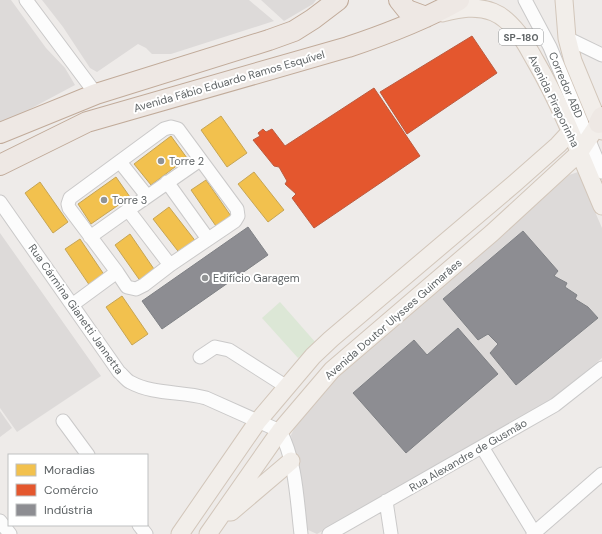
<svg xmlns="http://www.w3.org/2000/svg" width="602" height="534" font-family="'DM Sans',sans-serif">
	<rect width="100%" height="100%" fill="#eeebe9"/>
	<path fill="#dddad9" d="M0,0h11l35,48 19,20 10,17 -75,40z
		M42,0h207l25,21 -103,33h-19l-6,-6 -8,-4 -41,28 -7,-4 -27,-41z
		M261,0h55l-3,4 -29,17z
		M578,172l24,56v130l-58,47 -227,129 -11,-5 -15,-94 10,-20 37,-39 231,-201z
		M0,233l101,143 -84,56 -17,-24z
		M0,411l12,17 -12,9z"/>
	<path fill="#dce7d6" d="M280,302l36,41 -18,15 -36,-40z"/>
	<path fill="#f2c14e" stroke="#c6a555" d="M221,116l26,37 -20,14 -26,-37z
		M171,136l16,22 -36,27 -17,-21z
		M254,172l30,38 -16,12 -30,-38z
		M116,177l14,20 -39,27 -13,-20z
		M206,180l27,39 -15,10 -27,-39z
		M40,182l28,40 -15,11 -28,-40z
		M169,207l28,36 -16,12 -28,-36z
		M130,234l26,38 -15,10 -26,-37z
		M80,239l25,37 -15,10 -25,-37z
		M122,296l26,38 -16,11 -26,-38z"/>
	<path fill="#e4572e" stroke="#bc5b3f" d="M472,36l25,37 -90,61 -27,-42z
		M374,88l46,68 -106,72 -22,-30 4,-4 -11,-10 2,-3 -8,-14 -5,-1 -21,-26 7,-4 -2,-3 5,-4 3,3 6,-3 13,17z"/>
	<path fill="#8d8d92" stroke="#7f8185" d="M248,227l20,28 -106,74 -20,-28z
		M523,231l35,40 -4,5 13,7 -2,4 12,8 -2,4 13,8 10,11 -82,67 -26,-32 8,-9 -10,-10 -10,6 -35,-41z
		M458,328l40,46 -92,79 -53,-60 61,-53 13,15z"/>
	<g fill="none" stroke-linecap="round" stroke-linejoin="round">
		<defs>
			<path id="minor" d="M26,0l70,94
				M525,0l25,47 52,125
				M567,38l35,17
				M120,162l27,34
				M167,182l41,57
				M0,202l119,170c4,3 7,8 11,10 24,13 51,9 76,16l74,33c16,30 17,70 21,103
				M128,210l72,-50
				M90,237l38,-27 42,55
				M72,305l45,-33 10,15 9,2 8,-4 26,-20 65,-44 3,-5 -1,-7 -59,-80 -7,-2 -7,2 -94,69 -2,6 1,4 48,64
				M200,357l15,-10 14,3 58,37
				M63,421l25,34
				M482,447l53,87
				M386,501l5,33
				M0,521l10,13
				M139,525l7,9
				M329,534l226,-129 47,-37
				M533,534l69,-60"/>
			<path id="major" d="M564,0l3,38 6,23 29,70
				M442,13c17,-4 33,-8 51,-1 10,4 18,12 25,21 7,8 12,19 18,29 26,45 45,95 66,144
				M231,512l60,-51
				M180,534l78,-113 55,-65 18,-17 184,-156 43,-38 12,-13
				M208,534l72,-103 52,-61 160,-137 87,-80 20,-30"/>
			<path id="highway" d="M399,0l8,10 19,7
				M599,123l3,-6
				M0,133l96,-39 173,-54 25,-9 19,-12 25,-19
				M0,165l87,-43 261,-75c39,-13 76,-27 111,-47"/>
		</defs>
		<use href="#minor" stroke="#cac9c9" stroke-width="15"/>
		<use href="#major" stroke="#d2c6ba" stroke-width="19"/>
		<use href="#highway" stroke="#c1ab9a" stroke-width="22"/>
		<use href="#minor" stroke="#fcfcfc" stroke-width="13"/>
		<use href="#major" stroke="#f2eeea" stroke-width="17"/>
		<use href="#highway" stroke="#eee8e4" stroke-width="20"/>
	</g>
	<g fill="#919394" stroke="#fff" stroke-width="1.5">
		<circle cx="161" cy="161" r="4"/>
		<circle cx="104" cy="200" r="4"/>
		<circle cx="205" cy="278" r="4"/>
	</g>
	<g text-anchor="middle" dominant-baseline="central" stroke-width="4" stroke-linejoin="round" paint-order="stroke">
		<rect fill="#fff" stroke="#8f9294" stroke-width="1" x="499" y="29" width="44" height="16" rx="3"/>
		<g font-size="10" font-weight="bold" fill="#5f6466">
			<text x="521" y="37">SP-180</text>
		</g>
		<g font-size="11" fill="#5f6466" stroke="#fff">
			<text transform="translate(229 81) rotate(-16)">Avenida Fábio Eduardo Ramos Esquível</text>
			<text transform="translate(566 85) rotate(67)">Corredor ABD</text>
			<text transform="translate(554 101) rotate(64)">Avenida Piraporinha</text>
			<text transform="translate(76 309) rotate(55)">Rua Cármina Gianetti Jannetta</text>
			<text transform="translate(393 319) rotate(-41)">Avenida Doutor Ulysses Guimarães</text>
			<text transform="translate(468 455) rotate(-30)">Rua Alexandre de Gusmão</text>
		</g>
		<g font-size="11" fill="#5f6466" stroke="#fff" text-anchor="start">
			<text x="169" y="161">Torre 2</text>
			<text x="112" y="200">Torre 3</text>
			<text x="213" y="278">Edifício Garagem</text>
		</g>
	</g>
	<rect x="8" y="454" width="140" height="72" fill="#ffffff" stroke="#bfc1c2"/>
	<rect x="16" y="464" width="20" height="12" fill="#f2c14e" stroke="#bfc1c2"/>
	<text x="44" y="474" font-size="12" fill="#5f6466">Moradias</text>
	<rect x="16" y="484" width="20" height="12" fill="#e4572e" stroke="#bfc1c2"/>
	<text x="44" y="494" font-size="12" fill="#5f6466">Comércio</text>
	<rect x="16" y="504" width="20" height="12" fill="#8d8d92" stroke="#bfc1c2"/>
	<text x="44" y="514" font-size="12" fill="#5f6466">Indústria</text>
</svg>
